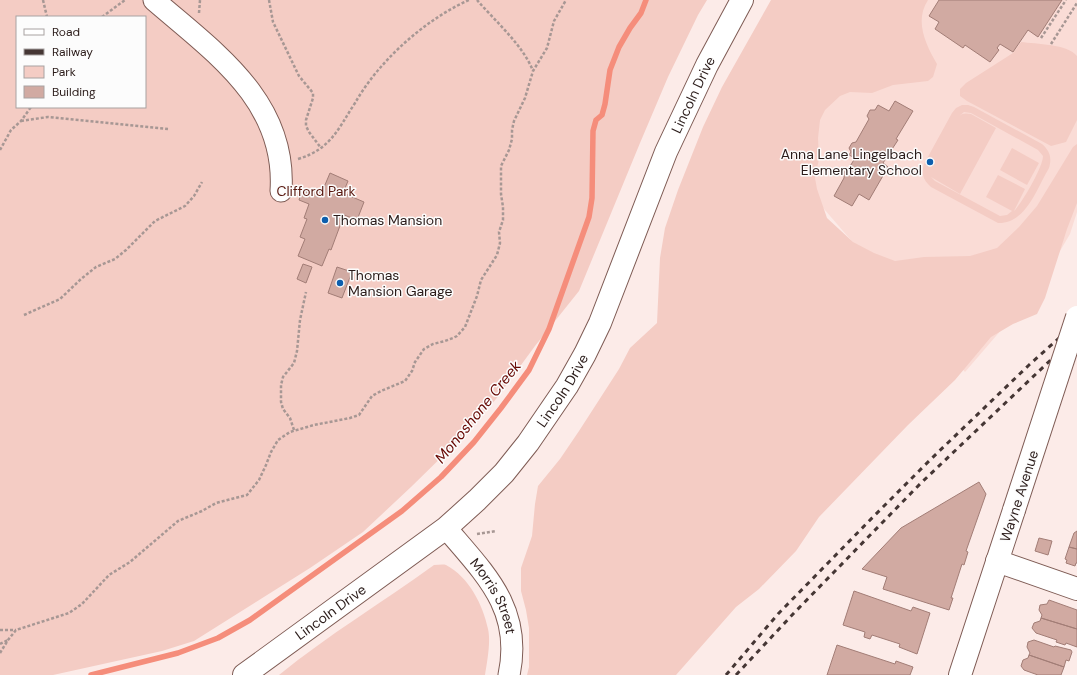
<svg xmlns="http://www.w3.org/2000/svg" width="1077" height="675" font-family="'DM Sans',sans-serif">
	<rect width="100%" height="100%" fill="#fcebe8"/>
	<path fill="#fadcd6" d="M802,0h275v212l-7,22 -30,51 -75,87 -224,-259z"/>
	<path fill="#f4ccc4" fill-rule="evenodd" d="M0,0h707l-9,15 -30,62 -28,66 -61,148 -44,55 -39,53 -36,40 -49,48 -48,45 -53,36 -116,73 -32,10 -109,24h-53zM17,17h128v90h-128z
		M771,0h157c-14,21 -2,45 9,64l-4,13 -5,4 -35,4 -21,8 -22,-1 -10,4 -15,14 -5,10 -2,18 1,21 -4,19 2,11 10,29 26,24 21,11 21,8 29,-4 46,-1 27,-8 22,-21 18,-21 36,-59 4,-3v59l-10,26 -22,69 -8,16 -24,10 -22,13 -36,43 -47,45 -89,92 -23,34 -37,38 -23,18 -60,68h-149l2,-8v-39l-3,-18 -5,-19v-23l11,-32 3,-32 3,-18 22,-27 19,-28 40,-62 11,-21 27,-25 3,-65 5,-30 13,-38 25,-63 19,-40z
		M1021,42c15,2 47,2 56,14v64l-11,22 -15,4 -84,-45 -7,-5v-7l6,-6 47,-30z
		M962,105h6l6,2 68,37c8,7 10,14 7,24 -12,20 -23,56 -51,55l-67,-36c-8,-7 -10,-13 -7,-23l28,-51 4,-5zM964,112l7,1 67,37 5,6c0,11 -21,47 -29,55l11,-22 -27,-14 -12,22 26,14 -5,4 -7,1 -65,-35 -4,-4 29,17 36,-66 -25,-14c-6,-1 -9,-1 -13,3l-27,50 -2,6 2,-6 27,-50z
		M1012,148l27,15 -12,22 -27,-15z
		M434,565c4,0 9,-1 12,0 23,12 37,40 42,64 3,13 -1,33 -3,46h-206c49,-40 104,-73 155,-110z"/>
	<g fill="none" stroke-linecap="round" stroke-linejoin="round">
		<path stroke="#f58d7b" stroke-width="5.5" d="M91,675l87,-22 40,-15 32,-18 152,-109 39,-34 33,-35 27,-34 28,-38 20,-41 40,-112 3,-19 1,-67 3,-11 6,-5 3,-11 5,-34 9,-23 11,-19 11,-15 5,-13"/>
	</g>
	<path fill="#d1aaa2" stroke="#a27d76" d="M939,0h123l-24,37 -10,-7 -15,22 -13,-8 -3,4 2,2 -9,12 -25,-17 -2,3 -28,-19 4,-7 -10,-6z
		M895,101l18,10 -17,28 2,1 -15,23 5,4 -19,33 -10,-6 -7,12 -18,-10 10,-18v-5l2,-4 3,-1 6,-10 -6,-3 2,-3 -2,-4 3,-5 4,-1 13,-23 -2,-3 3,-6h5l3,-5 11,6z
		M330,173l18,8 -5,12 21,9 -7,18 -13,-5 -13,35 -2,-1 -7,17 -24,-10 7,-17 -5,-2 7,-18 -3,-1 5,-14 -10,-4 3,-10 10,4 2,-5 8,3z
		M303,264l9,3 -6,16 -9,-4z
		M337,267l15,5 -10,26 -14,-5z
		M979,482l7,12 -20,57 2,1 -4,13 -2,-1 -11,34h2l-4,12 -66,-21 4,-12 -25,-8 39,-41z
		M1077,531v18l-8,-2 5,-14z
		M1039,538l13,3 -4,14 -13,-4z
		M1069,547l8,2v14h-1l-1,3 -9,-3 1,-3 -2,-1z
		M854,591l57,20 2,-4 17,6 -13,41 -18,-7 1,-3 -28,-9 -2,4 -6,-2 1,-5 -22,-7z
		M1049,600l28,10v19l-36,-11 1,-3 -3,-5 1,-5 7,-1z
		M1041,618l36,11v18l-11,-4 -1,2 -9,-3 1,-2 -21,-7 -4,-5 2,-5 6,-2z
		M1034,640l20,7 1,-1 16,4 1,2 -3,9 -3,-1 -2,7 -35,-12 1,-2 -3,-6 1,-5z
		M837,645l58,19 1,-3 17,6 -3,8h-83z
		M1029,655l35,12 -3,8h-23l-14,-5 -3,-4 2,-6 5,-2z"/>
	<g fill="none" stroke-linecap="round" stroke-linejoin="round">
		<defs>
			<g id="minor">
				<path d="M154,0c60,52 133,101 127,191"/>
				<path id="s1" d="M446,528c39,46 77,81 63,147"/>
			</g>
			<g id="major">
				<path d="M997,561l80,28"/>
				<path id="s2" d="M244,675l202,-147 31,-28 27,-27 24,-30 39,-57 18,-32 15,-31 66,-171 41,-87 35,-65"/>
				<path d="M960,675l54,-165"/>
			</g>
		</defs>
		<use href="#minor" stroke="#7e5b54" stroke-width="23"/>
		<use href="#major" stroke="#7e5b54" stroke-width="24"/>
		<path stroke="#a79794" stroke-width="2.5" stroke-dasharray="3 2" stroke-linecap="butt" d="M43,0l4,17
			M269,0l4,22 26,54 14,17v5l-7,22v6l3,6 12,16
			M477,0c18,21 46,45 56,71
			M199,13l1,-13
			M102,17l23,-17
			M1041,38l25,-38
			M1051,44l26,-41
			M21,121l27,-4 120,12
			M0,150l11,-20 10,-9 10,-14
			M298,159c33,-10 40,-30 57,-56 7,-12 16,-25 25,-35 23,-27 57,-54 89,-68
			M24,315l36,-16 21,-20 15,-12 19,-8 11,-9 29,-29 30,-15 9,-10 8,-14
			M294,430l-4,-12 -7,-9 -2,-7v-17l2,-8 11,-14 3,-12 3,-31 6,-28
			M477,534l19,-3
			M0,630h16
			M0,644l8,-4
			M0,653l8,-13 8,-10 53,-17 13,-9 27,-29 21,-13 48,-41 24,-10 14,-8 31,-8 12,-15 7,-15 5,-13 7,-12 12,-8 24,-7 36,-7 9,-3 13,-19 9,-5 24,-10 7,-10 3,-9 9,-13 9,-5 12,-3 8,-3 4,-2 8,-9 12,-31 4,-16 16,-25 3,-12 -1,-11 4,-12v-13l-2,-13v-28l8,-16 3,-11v-9l2,-9 11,-23 8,-27 14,-23 7,-27 12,-21"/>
		<use href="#minor" stroke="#fff" stroke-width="21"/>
		<use href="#major" stroke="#fff" stroke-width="22"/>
		<path stroke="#453634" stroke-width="3" stroke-dasharray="5 5" stroke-linecap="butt" d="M726,675l52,-61 95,-97 58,-58 98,-94 48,-43
			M736,675l58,-62 127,-130 156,-148"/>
		<defs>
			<path id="major-bridge" d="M1014,510l63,-193"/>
		</defs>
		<use href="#major-bridge" stroke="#7e5b54" stroke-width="24" stroke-linecap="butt"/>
		<use href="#major-bridge" stroke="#fff" stroke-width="22"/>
	</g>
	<g fill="#0c5ead" stroke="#fcfcfc" stroke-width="1.5">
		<circle cx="930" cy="162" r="4"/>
		<circle cx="325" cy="220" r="4"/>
		<circle cx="340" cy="283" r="4"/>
	</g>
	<g text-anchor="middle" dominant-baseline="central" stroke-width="3" stroke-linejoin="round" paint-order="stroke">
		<g font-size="14" fill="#2a1b19" stroke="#fcfcfc">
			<text stroke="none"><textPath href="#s2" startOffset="755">Lincoln Drive</textPath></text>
			<text stroke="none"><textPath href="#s2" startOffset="431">Lincoln Drive</textPath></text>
			<text transform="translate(1019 496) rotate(-72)">Wayne Avenue</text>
			<text stroke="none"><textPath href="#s1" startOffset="84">Morris Street</textPath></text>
			<text stroke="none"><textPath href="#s2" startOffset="107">Lincoln Drive</textPath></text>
		</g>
		<g font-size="14" fill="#2a1b19" stroke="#fcfcfc" text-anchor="start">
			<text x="922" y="154" text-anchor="end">Anna Lane Lingelbach<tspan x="922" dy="16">Elementary School</tspan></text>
			<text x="333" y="220">Thomas Mansion</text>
			<text x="348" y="275">Thomas<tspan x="348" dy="16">Mansion Garage</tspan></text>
		</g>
		<g font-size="14" fill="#58180f" stroke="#fcfcfc">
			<text x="316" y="191">Clifford Park</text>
		</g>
		<g font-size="15" font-style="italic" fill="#660600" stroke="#fcfcfc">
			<text transform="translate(478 412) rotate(-51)">Monoshone Creek</text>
		</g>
	</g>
	<rect x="16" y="16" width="130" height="92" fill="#fcfcfc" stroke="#a8a2a1"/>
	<rect x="24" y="29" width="20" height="6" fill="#ffffff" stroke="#a8a2a1"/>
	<text x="52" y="36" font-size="12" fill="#2a1b19">Road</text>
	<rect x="24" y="49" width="20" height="6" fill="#453634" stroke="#a8a2a1"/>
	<text x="52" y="56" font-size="12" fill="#2a1b19">Railway</text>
	<rect x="24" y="66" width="20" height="12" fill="#f4ccc4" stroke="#a8a2a1"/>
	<text x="52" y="76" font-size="12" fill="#2a1b19">Park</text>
	<rect x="24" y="86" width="20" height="12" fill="#d1aaa2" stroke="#a8a2a1"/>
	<text x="52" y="96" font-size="12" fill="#2a1b19">Building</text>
</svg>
